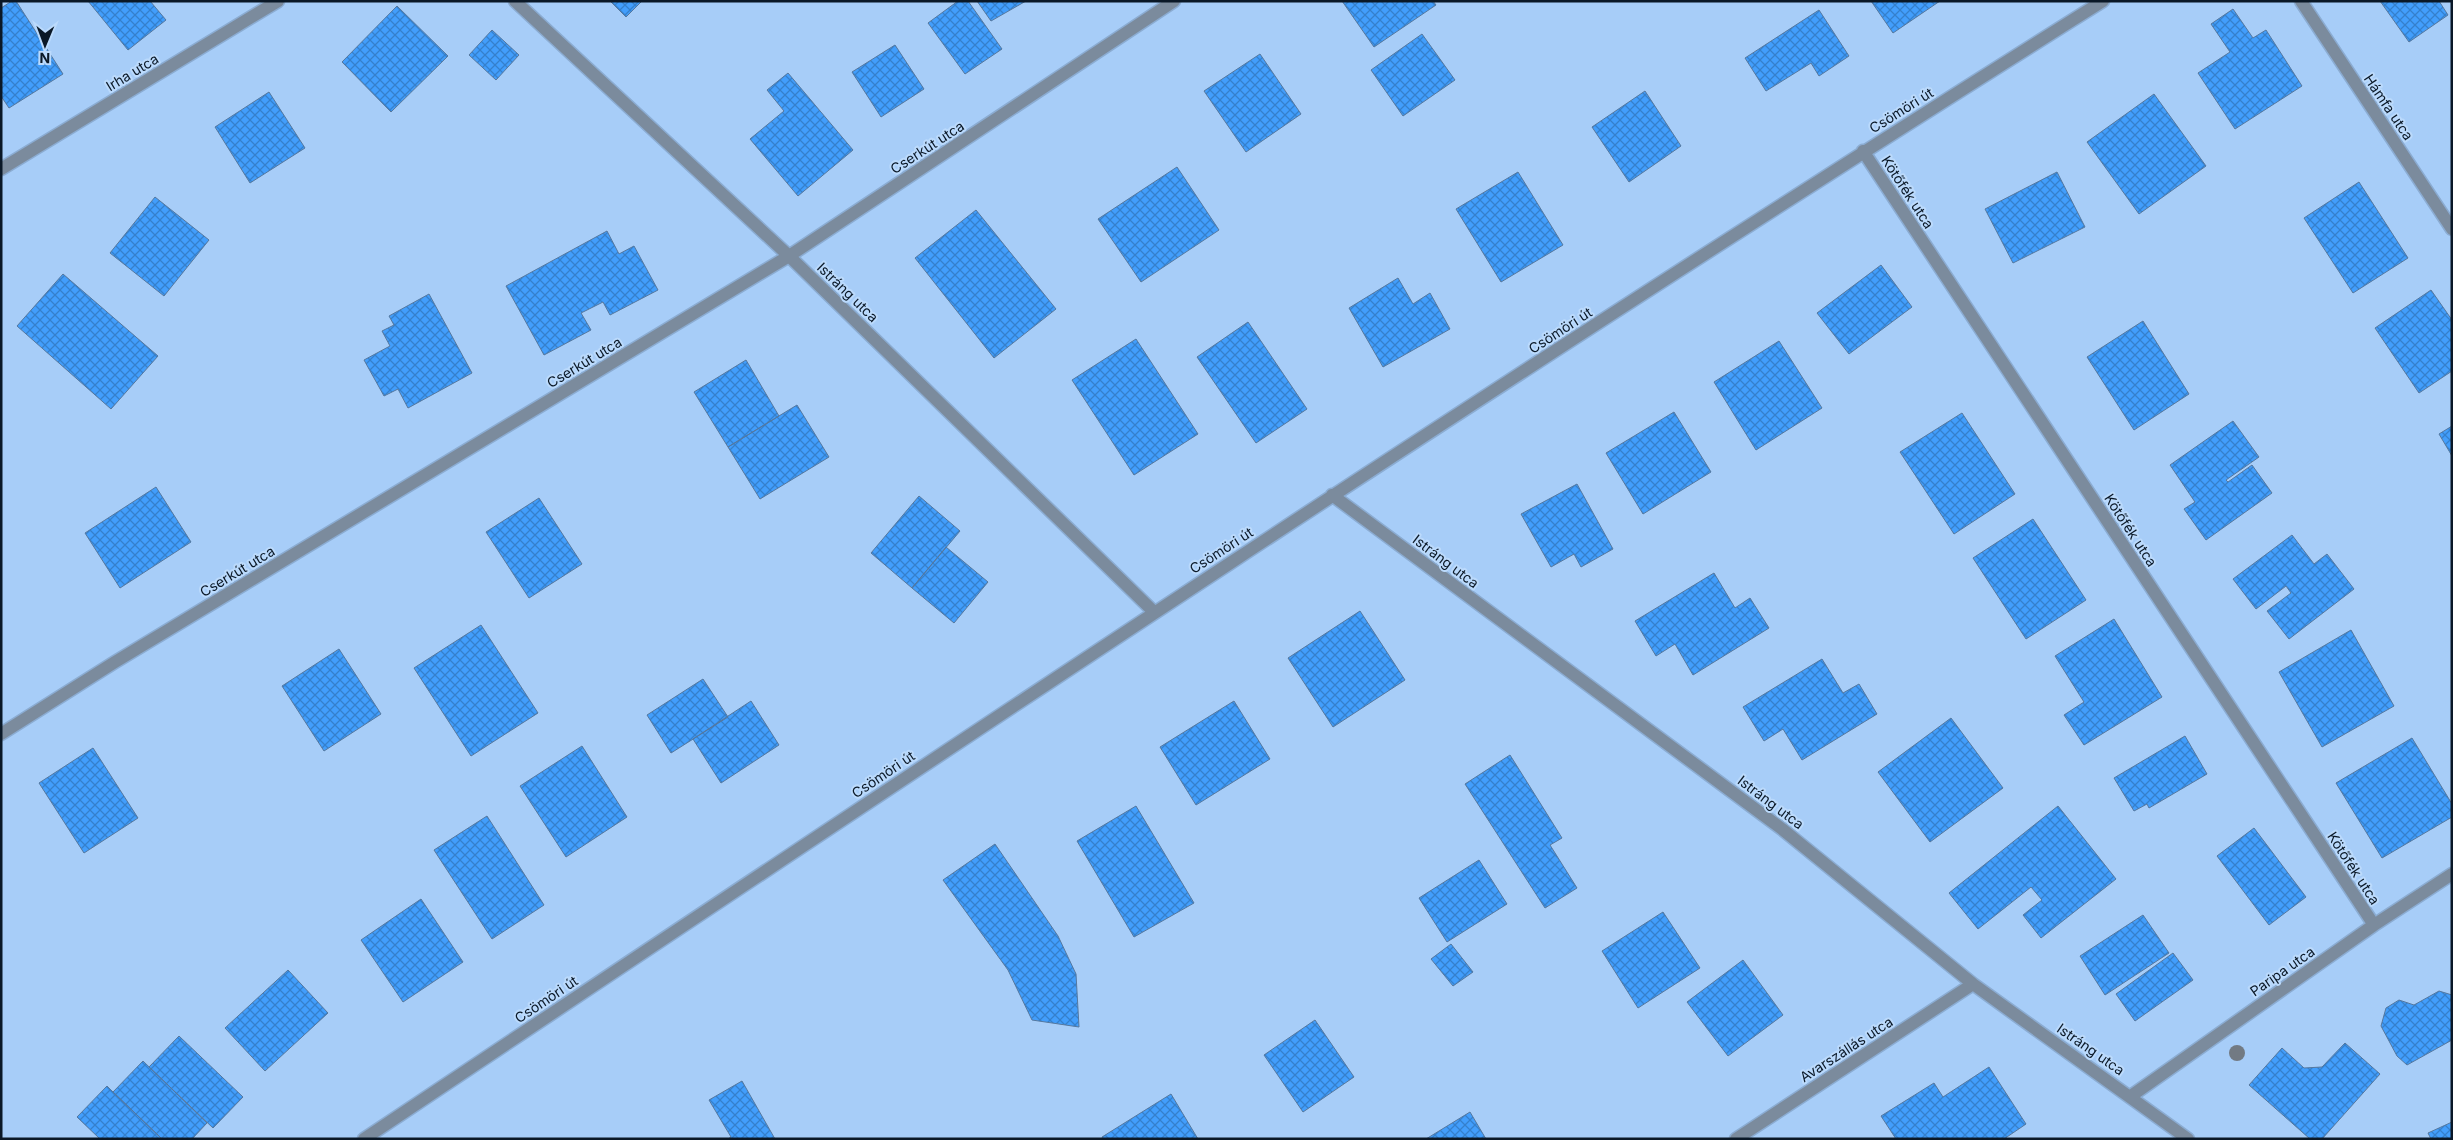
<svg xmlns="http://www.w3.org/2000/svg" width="2453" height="1140" font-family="Inter,sans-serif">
	<defs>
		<pattern id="building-cross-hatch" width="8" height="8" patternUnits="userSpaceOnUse" patternTransform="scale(1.25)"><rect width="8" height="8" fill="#429efc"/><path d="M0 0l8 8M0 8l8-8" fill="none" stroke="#3580cc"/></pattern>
	</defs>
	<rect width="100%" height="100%" fill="#a7cdf8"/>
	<path fill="url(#building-cross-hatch)" stroke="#55789f" d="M12,1h4l47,73 -54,34 -8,-12v-88z
		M88,1h62l16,19 -38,30z
		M610,1h32l-16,16z
		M958,1h10l34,48 -37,25 -37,-51z
		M977,1h49l-35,20z
		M1342,1h91l3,4 -62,42z
		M1871,1h69l-47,32z
		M2380,1h59l9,14 -39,27z
		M397,6l51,50 -57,56 -49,-50z
		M2233,9l20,29 13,-8 36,56 -67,43 -37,-56 32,-21 -19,-28z
		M1819,10l30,46 -30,20 -8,-13 -45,28 -21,-33z
		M492,30l27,25 -23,25 -27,-25z
		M1422,34l33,46 -52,36 -32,-46z
		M895,45l29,44 -43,28 -29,-45z
		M1260,54l41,60 -55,38 -42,-61z
		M788,73l65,77 -55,46 -48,-57 34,-28 -17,-21z
		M1645,91l36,55 -52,36 -37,-55z
		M269,92l36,56 -55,35 -35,-56z
		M2154,94l52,72 -67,48 -52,-72z
		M1177,167l42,63 -78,52 -43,-63z
		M1518,172l45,73 -62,37 -45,-73z
		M2057,172l28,55 -72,36 -28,-54z
		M2359,182l49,76 -55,35 -49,-75z
		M155,197l54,43 -45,56 -54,-43z
		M976,210l80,99 -62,49 -79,-100z
		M607,231l12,23 15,-8 24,44 -48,25 -7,-13 -22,11 10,17 -47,25 -38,-69z
		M1881,265l31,42 -63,47 -32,-41z
		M63,274l95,82 -47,53 -94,-83z
		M1398,278l15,26 17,-11 20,36 -67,38 -34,-59z
		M2431,290l21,30v51l-33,22 -44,-65z
		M429,294l43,79 -64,35 -10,-19 -14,7 -20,-36 26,-14 -8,-15 12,-6 -5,-9z
		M2143,321l46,73 -55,36 -47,-73z
		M1248,322l59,87 -51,34 -59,-86z
		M1136,339l62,95 -64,41 -62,-95z
		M1779,341l43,67 -66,42 -42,-68z
		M746,360l33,56 -51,31 -34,-55z
		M797,405l32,52 -69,42 -32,-52z
		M1674,412l37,60 -68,42 -37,-61z
		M1962,413l53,81 -61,40 -54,-82z
		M2233,421l26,36 -33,23 2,2 24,-17 20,28 -66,47 -22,-31 11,-7 -25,-37z
		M2452,426v30l-13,-22z
		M1577,484l36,65 -32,18 -7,-13 -23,13 -30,-53z
		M156,487l35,55 -71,46 -35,-55z
		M919,496l41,35 -48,57 -41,-35z
		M539,498l43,66 -53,34 -43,-66z
		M2033,519l53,81 -60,39 -53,-81z
		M2292,535l22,29 13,-10 27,35 -65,50 -22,-28 24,-18 -5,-7 -30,23 -23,-30z
		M946,547l42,35 -34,41 -42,-35z
		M1714,573l21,35 15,-10 19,30 -76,47 -18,-31 -19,12 -21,-35z
		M1360,611l45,69 -72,47 -45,-69z
		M2114,619l48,78 -78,48 -20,-30 20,-13 -29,-46z
		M481,625l57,88 -67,43 -57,-88z
		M2351,630l43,76 -72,41 -43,-75z
		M339,649l42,65 -57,37 -42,-65z
		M1822,659l21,34 16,-9 18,30 -75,46 -19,-31 -19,12 -21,-34z
		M703,679l25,38 -57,36 -24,-38z
		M751,701l28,44 -58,38 -28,-44z
		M1234,701l36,58 -74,46 -36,-58z
		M1951,718l52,70 -73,54 -52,-70z
		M2185,736l22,38 -58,34 -2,-4 -13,7 -20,-33z
		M2412,738l40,66v13l-70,41 -46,-75z
		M582,746l45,71 -61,40 -46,-71z
		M93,748l45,70 -54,35 -45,-70z
		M1510,755l52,83 -12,7 27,43 -32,20 -80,-124z
		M1136,806l58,97 -60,34 -57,-96z
		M2058,806l58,73 -75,59 -18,-23 19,-15 -11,-13 -53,42 -29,-36z
		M487,816l57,89 -52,34 -58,-89z
		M2254,828l52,69 -37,28 -52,-69z
		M995,844l63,92 18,38 3,53 -47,-7 -24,-50 -65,-90z
		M1479,860l28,44 -60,38 -28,-44z
		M421,899l42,63 -60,40 -42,-62z
		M1663,912l37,56 -62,40 -36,-57z
		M2143,915l26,38 -64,42 -25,-39z
		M1451,944l22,28 -20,14 -22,-27z
		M2173,953l20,27 -58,41 -19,-27z
		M1743,960l40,55 -55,41 -41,-54z
		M288,970l40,43 -63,58 -40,-43z
		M2439,991l13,4v45l-45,25 -10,-9 -16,-30 5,-18 13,-8 15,5z
		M1315,1020l39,57 -51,35 -39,-57z
		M179,1036l64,61 -30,31 -64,-61z
		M2345,1043l35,31 -58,65h-12l-61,-54 33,-37 22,20 18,-1z
		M143,1061l64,62 -15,16h-30l-49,-47z
		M1989,1067l37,57 -22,15h-108l-15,-23 53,-33 9,14z
		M742,1081l33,58h-47l3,-2 -22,-37z
		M107,1086l6,6 49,47h-62l-23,-22z
		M1171,1094l27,45h-95l-1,-2z
		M1470,1112l16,27h-60z
		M2452,1122v17h-21l-3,-6z"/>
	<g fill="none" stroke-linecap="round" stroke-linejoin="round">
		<defs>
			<path id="minor" d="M515,1l274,255 365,356
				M2301,1l151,228
				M1863,151l511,774
				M1,169l277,-168
				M1332,495l450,334 191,155 215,155
				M1,734l114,-72 674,-406 385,-255
				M2131,1096l243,-171 78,-51
				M364,1139c576,-385 1152,-770 1739,-1138
				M1736,1139l237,-155"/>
		</defs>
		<use href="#minor" stroke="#8bacd2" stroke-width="15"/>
		<use href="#minor" stroke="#7b8b9d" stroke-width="12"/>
	</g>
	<circle fill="#727a83" cx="2237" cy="1053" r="8"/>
	<g text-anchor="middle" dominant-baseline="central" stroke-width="4" stroke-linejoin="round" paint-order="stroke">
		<g font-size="14" fill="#0a1827" stroke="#bbdafc">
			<text transform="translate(132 72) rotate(-31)">Irha utca</text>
			<text transform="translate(2389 107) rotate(56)">Hámfa utca</text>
			<text transform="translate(1901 110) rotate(-32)">Csömöri út</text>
			<text transform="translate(927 147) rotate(-33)">Cserkút utca</text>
			<text transform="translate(1908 192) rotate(57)">Kötőfék utca</text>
			<text transform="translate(848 292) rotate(44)">Istráng utca</text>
			<text transform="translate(1560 330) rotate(-33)">Csömöri út</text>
			<text transform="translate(584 362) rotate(-31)">Cserkút utca</text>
			<text transform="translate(2131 530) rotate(57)">Kötőfék utca</text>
			<text transform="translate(1221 550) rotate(-33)">Csömöri út</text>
			<text transform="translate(1446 561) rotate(37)">Istráng utca</text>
			<text transform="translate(237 571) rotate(-31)">Cserkút utca</text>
			<text transform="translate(883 774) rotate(-34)">Csömöri út</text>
			<text transform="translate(1771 802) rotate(37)">Istráng utca</text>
			<text transform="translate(2354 868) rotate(57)">Kötőfék utca</text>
			<text transform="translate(2282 971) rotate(-35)">Paripa utca</text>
			<text transform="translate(546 999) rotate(-34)">Csömöri út</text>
			<text transform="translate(1846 1049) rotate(-33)">Avarszállás utca</text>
			<text transform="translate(2091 1049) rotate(35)">Istráng utca</text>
		</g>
	</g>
	<rect width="2453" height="1140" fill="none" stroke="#0a1827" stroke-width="5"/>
	<g transform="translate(45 45) rotate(181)" stroke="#bbdafc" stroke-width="4" paint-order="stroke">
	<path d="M0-4L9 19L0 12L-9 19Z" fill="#0a1827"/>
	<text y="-8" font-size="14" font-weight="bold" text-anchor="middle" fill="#0a1827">N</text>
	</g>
</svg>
